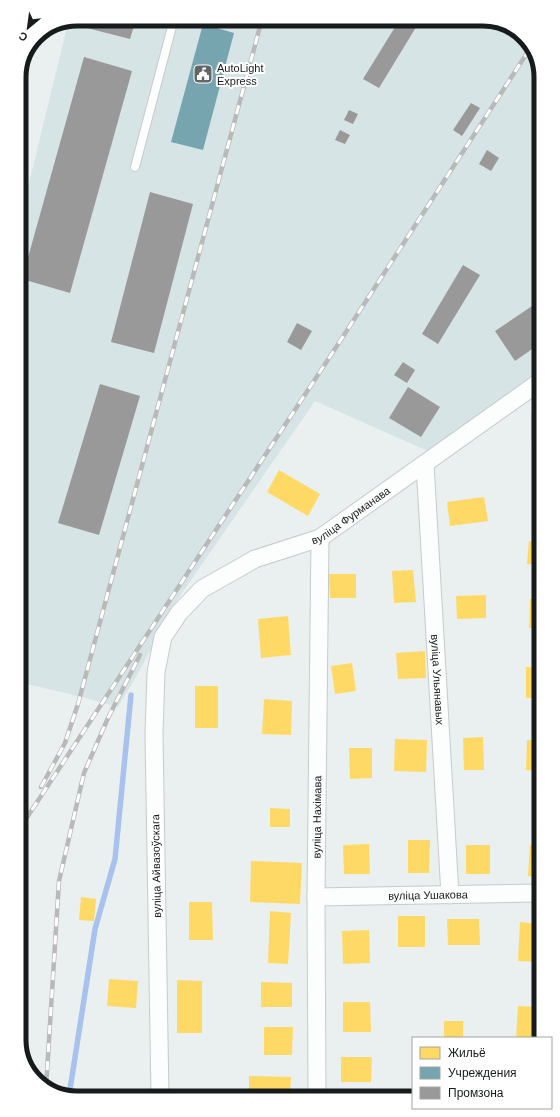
<svg xmlns="http://www.w3.org/2000/svg" width="560" height="1117" font-family="Arial,sans-serif">
	<rect width="100%" height="100%" fill="#eaf0f0"/>
	<path fill="#d6e4e5" d="M77,19h410l31,12 19,24 1,340 -108,57 -115,-51 -142,205 -33,64 -22,37 -52,-14 -44,-10 -2,-463 48,-197z"/>
	<path fill="#ffd966" d="M531,412h7v29h-7z
		M279,470l41,24 -12,22 -41,-24z
		M535,475h4v34h-7z
		M484,497l4,24 -38,5 -3,-24z
		M529,541l10,1v23l-12,-1z
		M413,570l3,32 -22,1 -2,-32z
		M329,574h27v24h-26z
		M486,595v23l-29,1 -1,-23z
		M530,599h9v29h-10z
		M288,616l3,39 -30,3 -3,-39z
		M425,651l1,27 -28,1 -2,-26z
		M352,663l4,28 -21,3 -4,-28z
		M526,667h13v31h-13z
		M195,686h23v42h-23z
		M264,699l28,2 -1,34 -29,-1z
		M483,737l1,33h-20l-1,-32z
		M395,739l32,1 -1,32 -32,-1z
		M527,740l13,1v30l-14,-1z
		M349,748h23v30l-22,1z
		M270,808l20,1v18h-20z
		M408,840h22l-1,33h-21z
		M369,844l1,30h-26l-1,-29z
		M466,845h24v29h-24z
		M530,845l10,1v31l-12,-1z
		M251,861l51,2 -2,41 -50,-2z
		M81,897l15,2 -2,22 -15,-1z
		M189,902h23l1,38h-24z
		M270,911l21,2 -3,51 -20,-1z
		M398,916h27v31h-27z
		M447,919h32l1,26h-32z
		M520,922l20,2 1,38 -23,-1z
		M369,930l1,33 -27,1 -1,-33z
		M109,979l29,2 -2,27 -29,-2z
		M177,980l25,1v52h-25z
		M261,982l31,1v24h-31z
		M343,1002h27l1,30h-28z
		M518,1006l19,1 -2,31h-19z
		M444,1021h19v17h-19z
		M264,1027h29l-1,28h-28z
		M341,1057h31l-1,25h-30z
		M249,1076l42,1 -1,19h-41z"/>
	<path fill="#76a5af" d="M203,24l31,9 -31,117 -32,-8z"/>
	<path fill="#999" d="M85,19h51l-6,20 -47,-12z
		M400,19h21l-42,69 -16,-9z
		M84,57l48,14 -62,222 -48,-14z
		M471,103l9,5 -18,28 -9,-6z
		M349,110l9,4 -5,10 -9,-4z
		M340,130l10,5 -5,9 -10,-4z
		M487,150l12,8 -8,13 -12,-7z
		M150,192l43,12 -39,149 -43,-11z
		M538,262v14l-2,1 -4,-13z
		M463,265l17,10 -42,69 -16,-10z
		M535,304l3,3v38l-23,16 -20,-30z
		M297,323l15,8 -11,19 -14,-8z
		M403,362l12,8 -8,13 -13,-8z
		M100,384l40,12 -41,139 -41,-12z
		M408,387l32,20 -19,30 -32,-19z"/>
	<g fill="none" stroke-linecap="round" stroke-linejoin="round">
		<path stroke="#a8c1ed" stroke-width="5.5" d="M69,1096l26,-167 20,-70 16,-164"/>
		<defs>
			<path id="service" d="M135,167l39,-148"/>
			<g id="minor">
				<path id="s1" d="M425,464l25,431"/>
				<path id="s2" d="M316,897l224,-4"/>
				<path id="s3" d="M317,1095l-1,-198 4,-359"/>
				<path id="s4" d="M160,1097l-6,-363 2,-62 7,-35 16,-24 23,-24 53,-30 65,-21 218,-155"/>
			</g>
		</defs>
		<use href="#service" stroke="#c6caca" stroke-width="10"/>
		<use href="#minor" stroke="#c6caca" stroke-width="19"/>
		<use href="#service" stroke="#fcfdfd" stroke-width="8"/>
		<use href="#minor" stroke="#fcfdfd" stroke-width="17"/>
		<defs>
			<path id="rail" d="M41,787l24,-44 13,-39 184,-685
				M22,825l309,-470 200,-308
				M46,1088l13,-207 25,-108 24,-55 32,-63"/>
		</defs>
		<use href="#rail" stroke="#b8b9b9" stroke-width="4.5"/>
		<use href="#rail" stroke="#fff" stroke-width="3" stroke-dasharray="9" stroke-linecap="butt"/>
	</g>
	<defs>
		<symbol id="civic-square" viewBox="-11 -11 22 22"><rect x="-9" y="-9" width="18" height="18" rx="4" fill="#616666" stroke="#fff"/><path d="M-.6-6.5H3V-4.5H.6V-3L4-1V1h2V6H-6V1h2V-1L-.6-3ZM-1.2 2.5V6h2.4V2.5Z" fill="#fff"/></symbol>
	</defs>
	<g fill-rule="evenodd">
		<use href="#civic-square" x="192" y="63" width="22" height="22"/>
	</g>
	<g text-anchor="middle" dominant-baseline="central" stroke-width="4" stroke-linejoin="round" paint-order="stroke">
		<g font-size="11" fill="#171b1b" stroke="#fff" text-anchor="start">
			<text x="217" y="68">AutoLight<tspan x="217" dy="13">Express</tspan></text>
		</g>
		<g font-size="11" fill="#171b1b" stroke="#fff">
			<text stroke="none"><textPath href="#s4" startOffset="690">вуліца Фурманава</textPath></text>
			<text stroke="none"><textPath href="#s1" startOffset="216">вуліца Ульянавых</textPath></text>
			<text stroke="none"><textPath href="#s3" startOffset="278">вуліца Нахімава</textPath></text>
			<text transform="translate(156 866) rotate(-91)">вуліца Айвазоўскага</text>
			<text stroke="none"><textPath href="#s2" startOffset="112">вуліца Ушакова</textPath></text>
		</g>
	</g>
	<path d="M0 0H560V1117H0ZM77 26H483A51 51 0 0 1 534 77V1040A51 51 0 0 1 483 1091H77A51 51 0 0 1 26 1040V77A51 51 0 0 1 77 26Z" fill="#fff" fill-rule="evenodd"/>
	<path fill="none" stroke="#171b1b" stroke-width="5" d="M77 26H483A51 51 0 0 1 534 77V1040A51 51 0 0 1 483 1091H77A51 51 0 0 1 26 1040V77A51 51 0 0 1 77 26Z"/>
	<rect x="412" y="1037" width="140" height="72" fill="#ffffff" stroke="#a2a4a4"/>
	<rect x="420" y="1047" width="20" height="12" fill="#ffd966" stroke="#a2a4a4"/>
	<text x="448" y="1057" font-size="12" fill="#171b1b">Жильё</text>
	<rect x="420" y="1067" width="20" height="12" fill="#76a5af" stroke="#a2a4a4"/>
	<text x="448" y="1077" font-size="12" fill="#171b1b">Учреждения</text>
	<rect x="420" y="1087" width="20" height="12" fill="#999999" stroke="#a2a4a4"/>
	<text x="448" y="1097" font-size="12" fill="#171b1b">Промзона</text>
	<g transform="translate(28 28) rotate(209)" stroke="#ffffff" stroke-width="3" paint-order="stroke">
	<path d="M0-3L7 15L0 10L-7 15Z" fill="#171b1b"/>
	<text y="-6" font-size="11" font-weight="bold" text-anchor="middle" fill="#171b1b">С</text>
	</g>
</svg>
